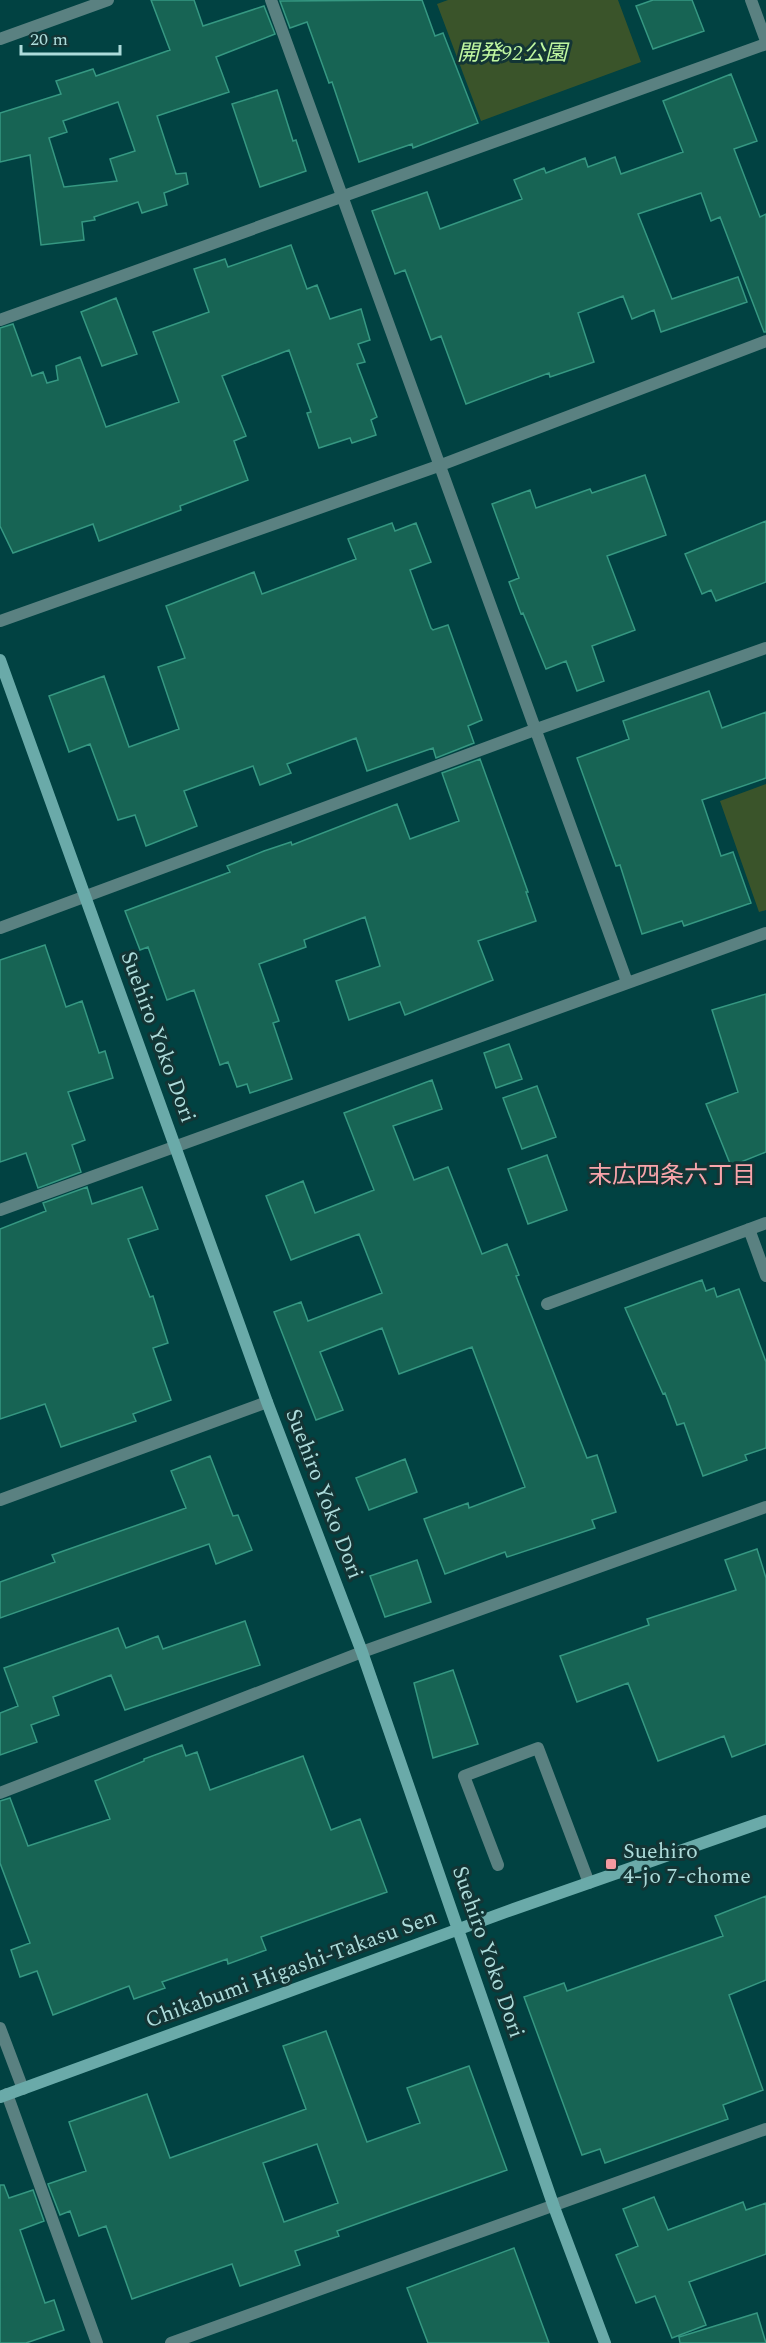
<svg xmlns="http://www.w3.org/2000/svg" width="766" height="2343" font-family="Spectral,'Noto Sans JP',serif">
	<rect width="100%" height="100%" fill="#014242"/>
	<path fill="#3a542a" d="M448,0h170l23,62 -160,59 -44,-117z
		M766,784v126l-7,2 -39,-111z"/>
	<path fill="#176454" stroke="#369882" stroke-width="1.5" fill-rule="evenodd" d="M151,0h43l9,26 61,-20 11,28 -59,23 13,35 -72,24 19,58 10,-1 2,11 -24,9 3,12 -25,8 -4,-11 -44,15 1,3 -13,2 2,18 -43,5 -11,-90 -30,7v-49l61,-19 -5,-13 37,-12 3,7 74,-26zM118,102l17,49 -25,8 7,22 -53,6 -15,-49 18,-6 -4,-11z
		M422,0l13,36 8,-3 35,90 -65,25 -1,-4 -53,18 -27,-80 -3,1 -22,-61 -17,6 -10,-27z
		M653,0h39l12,31 -51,18 -17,-43z
		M731,74l26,67 -23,8 26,68 6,-3v118h-2l-44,-115 -9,4 -10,-28 -63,21 34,85 66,-22 9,25 -86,30 -7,-22 -22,9 -9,-23 -45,17 16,49 -44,15 -1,-4 -83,31 -25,-68 -10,4 -26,-70 -10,4 -23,-63 55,-19 13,37 82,-30 -8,-19 30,-12 2,5 39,-15 3,9 27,-10 6,17 62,-22 -20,-51z
		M277,90l16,51 3,-1 10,31 -46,16 -28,-83z
		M291,245l16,44 10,-4 13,34 31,-10 9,31 -12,4 7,18 -8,2 20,53 -6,3 5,15 -24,8 -2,-5 -31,10 -12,-35 4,-1 -22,-62 -67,26 24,60 -12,5 14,39 -68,26 1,4 -82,31 -6,-17 -80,29 -13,-27v-198l13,-4 19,52 11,-4 4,11 11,-3 -2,-14 24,-9 26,70 73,-25 -26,-70 56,-20 -15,-43 31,-10 3,8z
		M116,298l21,56 -35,12 -21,-54z
		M645,475l21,60 -59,21 28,74 -43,16 12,35 -27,10 -11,-30 -20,8 -23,-56 -2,1 -12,-32 10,-4 -27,-74 38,-14 6,18 54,-19 2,4z
		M766,521v61l-50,19 -5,-11 -9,4 -17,-40z
		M392,523l3,8 21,-8 15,39 -21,8 21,58 2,2 15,-5 34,95 -14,6 6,17 -38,15 -3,-10 -66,23 -11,-33 -69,26 4,9 -31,12 -7,-19 -69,25 13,35 -51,20 -11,-31 -17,5 -28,-76 -21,8 -20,-56 55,-20 25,71 50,-18 -21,-62 27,-9 -19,-52 88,-34 8,22 94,-35 -8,-20z
		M709,691l13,37 44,-16v66l-64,22 19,56 12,-4 18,51 -67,23 -2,-5 -40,13 -22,-69 -4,1 -39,-108 52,-19 -6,-18z
		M480,759l48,133h-2l10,29 -58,20 15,39 -88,35 -5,-13 -51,18 -13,-39 44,-15 -15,-49 -61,23 2,7 -47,17 20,57 -6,2 19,56 -42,14 -3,-9 -10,3 -9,-25 -8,3 -26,-75 -27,10 -19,-53 -8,3 -15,-39 105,-39 -3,-6 37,-15 27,-9 1,3 105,-41 13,35 49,-18 -17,-48z
		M45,945l21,62 16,-6 17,52 6,-2 8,27 -45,14 17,48 -13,5 9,27 -43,16 -12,-35 -26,9v-202z
		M766,994v158l-35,14 -25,-62 32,-12 -26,-82z
		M509,1044l13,35 -26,9 -12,-35z
		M432,1080l10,29 -49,17 21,54 34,-13 34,87 25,-10 12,31 -3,1 71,182 10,-3 19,57 -24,8 3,8 -88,29 -2,-5 -60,22 -21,-55 44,-16 1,5 56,-21 -53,-140 -73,27 -17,-46 -62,24 23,58 -27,10 -42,-108 27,-10 7,19 74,-28 -23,-59 -68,26 -25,-64 37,-15 12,32 59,-23 -30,-77z
		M537,1086l19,51 -34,12 -19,-51z
		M547,1155l20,55 -39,14 -20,-55z
		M87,1187l5,17 50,-17 16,42 -30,10 22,58 3,-1 15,47 -15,5 18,52 -38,14 3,7 -75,26 -16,-43 -45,15v-190l46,-18 -3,-8z
		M702,1280l4,11 8,-3 3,9 22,-8 27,73v86l-21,7 2,5 -44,16 -19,-53 -7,2 -12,-32 -2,1 -38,-86z
		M210,1456l23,60 5,-1 14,35 -36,14 -7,-20 -209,74v-36l55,-20 -3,-7 134,-47 -15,-37z
		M405,1459l12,33 -48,18 -13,-32z
		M757,1549l9,29v166l-34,13 -8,-21 -66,25 -30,-78 -51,19 -17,-46 89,-31 -2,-6 89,-29 -11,-30z
		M417,1560l14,42 -46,15 -15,-41z
		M245,1621l15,44 -135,45 -14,-35 -58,22 6,18 -28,10 6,17 -37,13v-42l18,-7 -14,-38 114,-40 8,20 32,-12 5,13z
		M453,1670l25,74 -45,14 -19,-75z
		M182,1745l4,11 11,-4 13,38 93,-34 28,74 29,-11 27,73 -126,45 5,13 -38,14 -1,-5 -65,23 3,6 -31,11 -5,-13 -76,29 -16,-44 -17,6 -9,-27 19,-7 -30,-80v-62l10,-3 18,48 82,-27 -15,-38 49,-20v-2z
		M766,1896v84l-37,15 34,95 -40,15 5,14 -123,44 -5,-14 -18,6 -58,-158 40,-14 3,8 156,-55 -8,-20z
		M326,2031l41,111 53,-19 -13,-35 62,-22 38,104 -170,61 2,5 -44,15 5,14 -60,21 -8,-22 -100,35 -26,-73 -27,10 -9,-25 -10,4 -12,-31 38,-13 -17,-49 78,-28 23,64 136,-49 -23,-63zM317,2144l21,59 -54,19 -21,-59z
		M0,2185h4l5,13 24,-8 11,31 -24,9 25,73 9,-3 10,30 -38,13h-26z
		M654,2197l14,33 75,-28 3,8 20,-7v51l-77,28 17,43 -34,13 -17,-42 -19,7 -20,-48 22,-9 -15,-37z
		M514,2248l35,95h-121l-21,-55z
		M757,2313l9,30h-86l-1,-6z"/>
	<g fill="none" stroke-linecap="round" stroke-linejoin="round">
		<path stroke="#5a8181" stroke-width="12" d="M498,1865l-34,-89 74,-28 51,135"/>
		<path stroke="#5a8181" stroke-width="12" d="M271,0l356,982
			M751,0l15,41
			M0,39l108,-39
			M0,320l766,-276
			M0,621l441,-156 325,-124
			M0,928l537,-199 229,-81
			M0,1210l766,-277
			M749,1229l17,47
			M547,1304l219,-81
			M0,1500l267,-98
			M0,1793l362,-141 404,-145
			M0,2028l23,61
			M7,2094l90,249
			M171,2343l595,-214"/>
		<path stroke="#6aaaa9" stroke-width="12" d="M0,660l267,742 95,250 192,555 51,136
			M0,2097l514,-188 252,-88"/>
	</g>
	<rect fill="#f49aa1" stroke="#133535" stroke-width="2" x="605" y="1858" width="12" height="12" rx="3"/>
	<g text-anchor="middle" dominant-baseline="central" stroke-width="6" stroke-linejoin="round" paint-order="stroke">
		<g font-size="22" font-style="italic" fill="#bff7a0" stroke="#133535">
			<text x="512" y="53">開発92公園</text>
		</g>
		<g font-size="22" fill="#addcdb" stroke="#133535">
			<text transform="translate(158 1037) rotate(70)">Suehiro Yoko Dori</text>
			<text transform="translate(324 1494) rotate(69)">Suehiro Yoko Dori</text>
			<text transform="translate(488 1952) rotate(71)">Suehiro Yoko Dori</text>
			<text transform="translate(291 1969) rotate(-20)">Chikabumi Higashi-Takasu Sen</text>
		</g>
		<g font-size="22" fill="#addcdb" stroke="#133535" text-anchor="start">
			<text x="623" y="1851">Suehiro<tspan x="623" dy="25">4-jo 7-chome</tspan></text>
		</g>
		<g font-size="24" fill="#f9a5ab" stroke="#133535">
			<text x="672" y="1176">末広四条六丁目</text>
		</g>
	</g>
	<path d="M21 45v9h99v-9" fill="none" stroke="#addcdb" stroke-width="3"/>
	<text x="30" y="45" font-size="18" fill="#addcdb" stroke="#133535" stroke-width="4.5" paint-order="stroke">20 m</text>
</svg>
